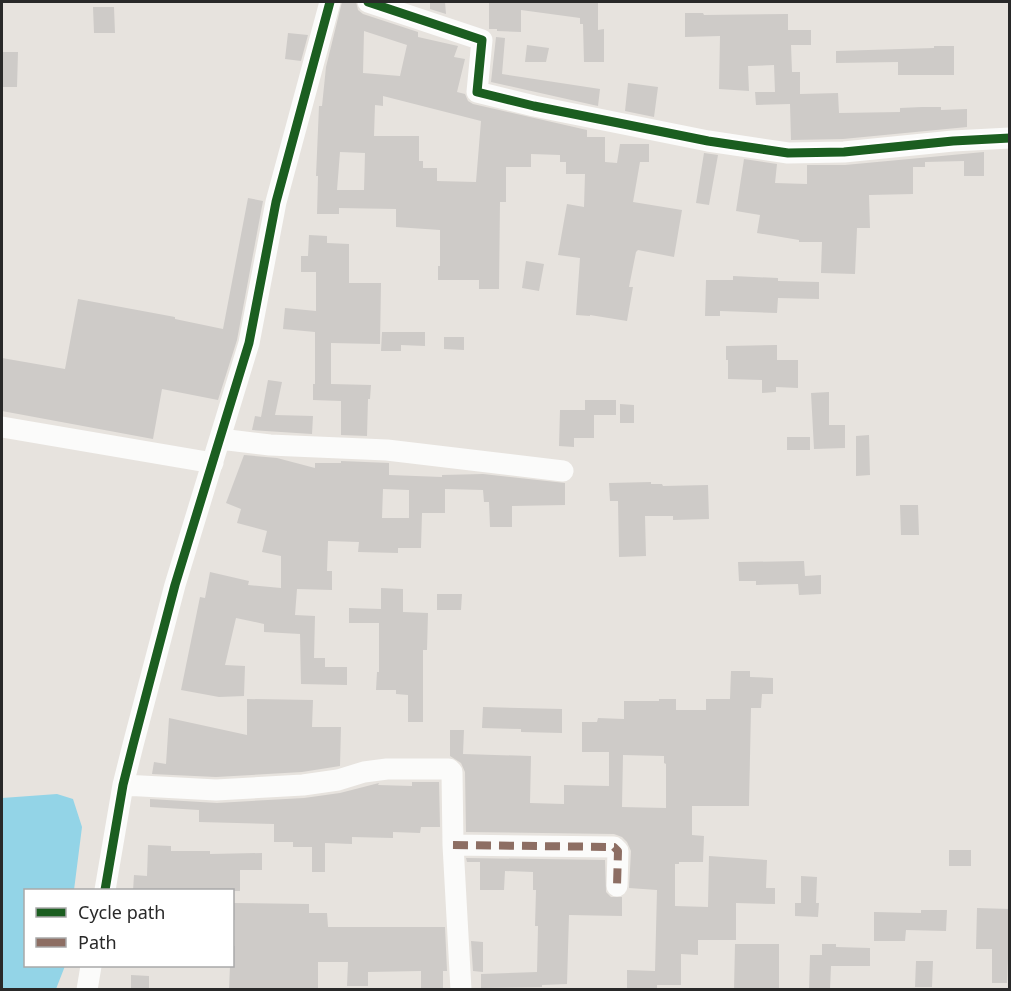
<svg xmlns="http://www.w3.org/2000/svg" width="1011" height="991" font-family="'Noto Sans',sans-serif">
	<rect width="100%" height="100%" fill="#e7e3de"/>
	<path fill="#93d4e7" d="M57,794l16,5 9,28 -8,63h-48v76h39l-9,23h-54v-191z"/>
	<path fill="#cecbc8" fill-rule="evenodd" d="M342,2h14l2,8 5,4 55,18v5l40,9 -4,11 11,2 -8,33 8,2 3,7 5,3 114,26v7h18v25l12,1 3,-19h29v18h-9l-7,40 49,8 -8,47 -36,-7 -2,2 -7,35h4l-6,34 -37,-6v1l-14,-1 4,-57 -22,-3 9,-51 17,3 1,-33h-19v-12h-6v-7l-29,-1v13h-25v35h-6l-1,87h-20v-9h-41v-14h2v-36l-44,-3v-18l-57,-1v6h-22l1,-38h-2l3,-70h3l4,-39zM364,31l43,14 -7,31 -37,-3zM383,96l98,25 -5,61 -39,-1v-13h-14v-7h-4v-25h-45l1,-31 8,1zM340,152l25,1 -1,37h-27z
		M430,2h15l1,12 -16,-5z
		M489,2h109v28l6,-1v33h-20l-1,-38h-3v-6l-59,-8v22l-24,-1v-2h-8z
		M93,7h21l1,26h-21z
		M685,13h18l1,2 84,-1v16h23v15h-20l1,27h8v22l38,-1 1,20 61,-1v-4l22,-1h19v3l26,-1v18l-124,12 -52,1 -1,-36 -34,1 -1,-13h20l-1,-27 -26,1 1,25 -30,-2 1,-53 -35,1z
		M288,33l20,2 -7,26 -16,-2z
		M496,37l9,1 -3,36 98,15 -2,17 -107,-24z
		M527,45l22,3 -3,14h-21z
		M934,46h20v29h-56v-13l-62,1v-12l98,-3z
		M2,52h16l-1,35h-15z
		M628,83l30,4 -4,30 -29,-6z
		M984,152v24h-20v-15l-39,1v5h-12v27l-44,1 1,33h-13l-2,46 -34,-1 1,-31h-23v-2l-42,-7 3,-18 -24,-4 8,-52 33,5 -2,19 32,1v-19h38z
		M704,153l14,2 -9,50 -13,-2z
		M248,198l15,3 -26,139 -19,60 -56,-11 -9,50 -151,-28v-53l63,11 13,-70 97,18v2l48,10z
		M309,235l18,1v7l22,1v39h32l-1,61 -49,-1v41l40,1 -1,14h-2l-1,37 -26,-1v-34l-28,-1v-16h2v-52l-32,-3 2,-21 31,3v-39h-15v-16h7z
		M526,261l18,3 -5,27 -17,-3z
		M733,276l45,2v3l41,1v17l-41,-1 -1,15 -57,-2v5h-15l1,-36h27z
		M382,332h43v14l-24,-1v6h-20z
		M444,337h20v13l-20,-1z
		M777,345v15h21v28l-22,-1v5l-14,1v-13l-34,-1v-19h-2v-14z
		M268,380l14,2 -7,33 38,1 -1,18 -60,-4 3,-14 6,1z
		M829,392v33h16v23l-31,1 -3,-56z
		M585,400h31v15h-22v23h-20v9l-15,-1 1,-36h25z
		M620,404l14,1v18h-14z
		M869,435l1,40 -14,1v-40z
		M787,437h23v13h-23z
		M244,455l33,3 38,10v-5h26v-2l48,2v12l53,2v-2l41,-1 82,9v22l-53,1v21h-22l-1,-25h-5l-1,-12 -38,-1v24h-23l-1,35h-23v5l-40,-1 1,-10 -31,-1 -1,30h5v19l-35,-1 -2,26 20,1 -1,42h11v9h22v18l-46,-1 -1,-50 -36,-2v-8l-28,-6 -11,47 20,1 -1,30 -25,1 -38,-7 19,-93 5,1 5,-26 39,9 -1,4 33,3v-32l-19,-4 5,-21 -30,-8 4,-14 -15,-6zM383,489l26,1v28h-27z
		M651,482v2h11l1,2 45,-1 1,34 -36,1v-4h-28l1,40 -27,1 -1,-56h-8l-1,-18z
		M900,505h18l1,30h-18z
		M804,561l1,15 16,-1v19l-22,1 -1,-11 -42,1v-4h-17l-1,-19z
		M381,588l22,1v23l25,1 -1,37h-4v72h-15v-27l-12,-1v-4h-20l1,-18h2v-49h-30v-15l32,1z
		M437,594h25l-1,16h-24z
		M731,671h19v6l23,1v16h-11l-1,14h-10l-2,98h-57v29l12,1 -1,26h-24v2h-4v42l33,1 1,-51 58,4 -1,28h9v16l-39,-1v37h-38v15l-17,-1v31h-24v5h-30v-20l28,1 2,-81 -28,-2 2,-37 -4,-9 -5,-5 -8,-3 -148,-2 -1,-60 -4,-9 -11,-7v-26h14l-1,24 68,2 -1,47 34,1v-19l45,1v-34h-27v-30h15l1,-4 26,1v-18h35v-2h17v11h30v-11h24zM623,755l41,1v7l2,1v44l-44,-1z
		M247,699l66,1 -1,27h29l-1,39 -38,6 -86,5 -64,-3 2,-12 12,2 3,-46 78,17z
		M483,707l79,2v24l-41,-1v-3l-39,-1z
		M412,782h27l1,45h-19l-1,6 -27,-1v6l-41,-1v7l-27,-1v29h-13v-25h-19v-5h-19v-18l-75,-2v-12l-49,-3v-8l67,4 87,-5 36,-5 39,-10 -1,2 34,1z
		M148,845l23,1v5h39v3l52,-1v17h-22v21h-107l1,-16 13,1z
		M949,850h22v16h-22z
		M466,858l139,2 1,32 5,5h11v19l-53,-1 -2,69 -25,1v2l-61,1v-14l56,-2 1,-46h-3l1,-36h-3v-18l-28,-1 -1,19h-24v-28h-13z
		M801,876l16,1 -1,26h3l-1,14 -23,-1v-13h6z
		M232,903l77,1v9h18l1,14h117l2,44h-4v17h-22v-17l-53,1v14h-21l1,-24h-30v28h-89l1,-24h2v-20h3v-26h-3z
		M977,908l33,1 -3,74h-15v-34h-16z
		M921,910h26l-1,21 -40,-1 -1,11h-31v-29l47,1z
		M471,941l12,1v30l-10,-1z
		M735,944h44v46h-45z
		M822,944h14v3l34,1v18h-39l-1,24h-21l1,-35h12z
		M916,961h17l-1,26h-17z
		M131,975l18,1v14h-18z"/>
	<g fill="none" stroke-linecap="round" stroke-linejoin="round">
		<path stroke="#fbfbfa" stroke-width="21" d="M368,2l114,38 -5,52 57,14 174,35 80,12 56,-1 109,-11 57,-3
			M2,427l211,36
			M220,439l50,6 117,5 176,21
			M123,785l93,5 87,-5 35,-5 26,-8 23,-3h62l3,3 1,73 8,145
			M453,845l161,2 4,4 -1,35
			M105,890l18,-105 10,-40 42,-160 74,-242 27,-141 54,-200
			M87,990l4,-24"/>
		<path stroke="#8d6e63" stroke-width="8" stroke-dasharray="15 8" stroke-linecap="butt" d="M453,845l161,2 4,4 -1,35"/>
		<defs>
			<path id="cycleway" d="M368,2l114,38 -5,52 57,14 174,35 80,12 56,-1 109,-11 57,-3
				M105,890l18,-105 10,-40 42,-160 74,-242 27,-141 54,-200"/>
		</defs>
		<use href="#cycleway" stroke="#fff" stroke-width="13"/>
		<use href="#cycleway" stroke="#1b5e20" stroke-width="9"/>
	</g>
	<rect width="1011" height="991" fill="none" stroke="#292929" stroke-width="6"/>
	<rect x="24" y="889" width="210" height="78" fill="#ffffff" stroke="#a9a9a9" stroke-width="1.5"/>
	<rect x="36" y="908" width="30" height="9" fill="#1b5e20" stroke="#a9a9a9" stroke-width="1.5"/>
	<text x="78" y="919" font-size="18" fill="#292929">Cycle path</text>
	<rect x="36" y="938" width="30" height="9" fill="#8d6e63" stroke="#a9a9a9" stroke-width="1.5"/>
	<text x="78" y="949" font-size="18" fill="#292929">Path</text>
</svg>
